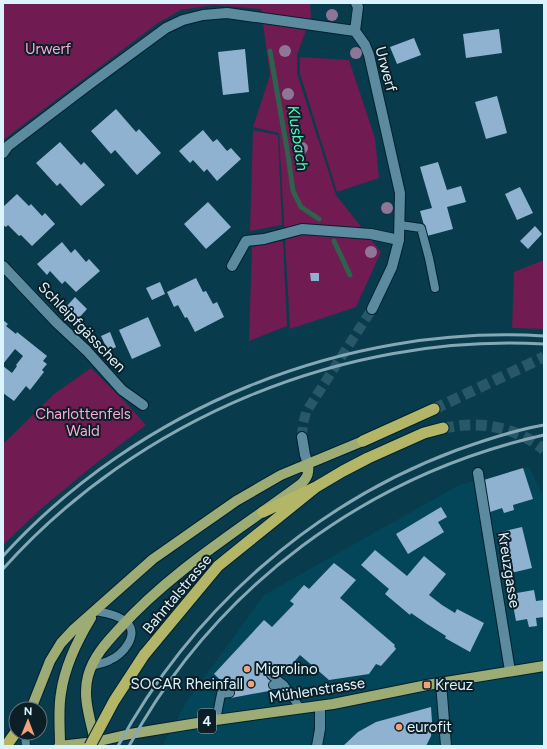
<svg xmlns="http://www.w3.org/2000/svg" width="547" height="749" font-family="Figtree,sans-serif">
	<rect width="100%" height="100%" fill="#083b4c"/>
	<path fill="#044659" d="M529,467l15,30v249h-382l25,-45 77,-106 195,-110z"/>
	<path fill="#701b51" d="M3,3h307l1,14 -14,38v18l39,122 45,57 -25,55 -66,22 -11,-196 -26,-6 17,-52 -9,-66 -48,-4 -32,5 -23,13 -155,117z
		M300,57l49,3 26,78 4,40 -42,14 -37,-118z
		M253,130l25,5 4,90 -32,6z
		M283,241l4,85 -38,15 3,-94z
		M544,260v69l-32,-1 2,-56z
		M91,368l36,36 19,21 -52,40 -52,43 -39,37v-101l51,-50z"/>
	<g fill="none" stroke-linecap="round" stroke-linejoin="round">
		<path stroke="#2e624e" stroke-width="5" d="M270,51l18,104 5,36 8,16 18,12
			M334,241l16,34"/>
	</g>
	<path fill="#90b2d1" d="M499,29l3,24 -36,5 -3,-24z
		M414,38l7,17 -24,9 -7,-17z
		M245,49l4,43 -26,3 -5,-43z
		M497,96l10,37 -21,6 -11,-37z
		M116,109l20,23 3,-3 22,24 -24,22 -22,-25 -4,4 -20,-23z
		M203,130l10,12 4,-3 10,12 4,-3 10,11 -24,22 -10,-12 -3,3 -11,-12 -3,3 -11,-12z
		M60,142l21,23 3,-3 21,23 -24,21 -21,-23 -3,3 -21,-23z
		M438,162l9,28 14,-4 5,16 -19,5 6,22 -26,7 -7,-25 12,-3 -12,-41z
		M520,187l13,26 -16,7 -12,-26z
		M17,194l12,12 2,-2 11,12 3,-3 10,11 -23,22 -11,-11 -2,1 -11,-11 -2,2 -3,-2v-18z
		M208,202l23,25 -25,22 -22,-25z
		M535,226l7,8 -14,15 -8,-8z
		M62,242l9,11 4,-4 11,13 3,-3 11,12 -24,21 -11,-11 -3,3 -12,-13 -3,4 -10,-11z
		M310,273h9v8h-8z
		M196,278l7,14 3,-1 7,13 4,-2 7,15 -29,15 -8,-15 -2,1 -7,-13 -4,2 -7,-15z
		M160,282l5,12 -13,6 -6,-12z
		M75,297l12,12 -9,10 -12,-12z
		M148,317l13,29 -29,13 -13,-29z
		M3,320l5,4 -2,2 10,8 1,-2 30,24 -4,5 4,3 -5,6 2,2 -14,18 -4,-4 -12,15 -11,-8v-27l9,7 5,-7 -1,-1 7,-9 -8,-7 -12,15z
		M110,332l6,15 -8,4 -7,-15z
		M523,468l10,31 -20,6 1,5 -10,3 -2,-5 -15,5 -3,-33z
		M441,507l6,10 -9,5 6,10 -36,22 -12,-20z
		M522,527l10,41 -25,6 -10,-41z
		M375,550l32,26 17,-20 22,18 -17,21 13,10 13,8 2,-4 27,14 -14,29 -25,-14 1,-2 -19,-12 -16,-11 -1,2 -25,-21 4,-5 -28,-24z
		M334,563l22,17 -16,18 55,47 -1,1 2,3 -15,17 -5,-2 -7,10 -40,6 -29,-25 -15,17h-3l-8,-7 -5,1 5,24 -43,8 -2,-10 -15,-14 50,-54 8,7 22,-23 -4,-3 14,-16 5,4z
		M534,590l2,11 8,-1v17l-8,1 1,8 -8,1 -2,-8 -11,2 -5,-27z
		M431,707l1,15 -1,14 -5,10h-83l15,-14 18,-10z"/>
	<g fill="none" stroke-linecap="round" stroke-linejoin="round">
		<path stroke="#285767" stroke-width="10" stroke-dasharray="10 5" stroke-linecap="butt" d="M302,437l1,-13 3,-12 66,-103"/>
		<path stroke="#285767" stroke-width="11" stroke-dasharray="11 5.5" stroke-linecap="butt" d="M434,409l110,-52
			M443,428c9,-1 17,-3 25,-3 26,-1 56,7 76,25"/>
		<defs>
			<path id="service" d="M400,225l21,3 8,30 6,30
				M92,666c6,-2 13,-3 18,-6 12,-4 30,-26 17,-37 -8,-8 -21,-10 -32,-12
				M271,675l13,10
				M273,685h11l16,23
				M221,694l3,-10
				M216,720l5,-26 9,-1
				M25,733l1,13"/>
			<path id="minor" d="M355,31l3,-24 -2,-4
				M3,153l5,-7 83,-63 75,-55 17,-8 20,-5 24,-2 128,18 10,14 4,10 31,138 -1,47 -7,27 -20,42
				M3,266l53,56 31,29 35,39 21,15
				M232,266l14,-25 18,-2 38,-10 69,5 28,6
				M302,437l3,18 3,9
				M478,473l32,198
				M441,683l5,63
				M317,746l3,-17v-23"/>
			<path id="primary" d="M31,709l19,-48 11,-18 13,-14 79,-70 83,-58 45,-26 82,-34
				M95,742c-4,-21 -13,-44 -7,-66 5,-19 18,-33 31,-47 52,-58 120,-99 182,-145 7,-7 8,-11 7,-20
				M59,746l36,-4 35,-8 86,-14 117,-16 94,-19 117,-19
				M60,746c0,-18 -2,-36 1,-53 4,-28 16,-52 30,-75"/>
			<path id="trunk" d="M363,441l71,-32
				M263,512l53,-25 27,-16 25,-13 56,-25 19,-5
				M144,655l74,-89 98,-79
				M6,746l10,-14"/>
		</defs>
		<use href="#service" stroke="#00212d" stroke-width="10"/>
		<use href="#minor" stroke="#00212d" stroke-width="12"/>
		<use href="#primary" stroke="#00212d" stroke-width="12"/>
		<use href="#trunk" stroke="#00212d" stroke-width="13"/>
		<use href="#service" stroke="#5c8a9e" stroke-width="8"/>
		<use href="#minor" stroke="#5c8a9e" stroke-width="10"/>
		<use href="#primary" stroke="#9dab74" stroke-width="10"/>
		<use href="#trunk" stroke="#b2b666" stroke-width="11"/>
		<path stroke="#84a8b4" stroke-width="3" d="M3,556c135,-148 341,-232 541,-220
			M3,569c134,-150 340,-236 541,-225
			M118,746c74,-136 194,-242 339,-296 28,-10 57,-20 87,-25
			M129,746c87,-160 238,-271 415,-311"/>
		<defs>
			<path id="trunk-bridge" d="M90,746l24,-45 30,-46"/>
		</defs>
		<use href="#trunk-bridge" stroke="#00212d" stroke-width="13" stroke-linecap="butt"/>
		<use href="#trunk-bridge" stroke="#b2b666" stroke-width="11"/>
	</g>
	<g fill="#8f7698">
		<circle cx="332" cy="15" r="6"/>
		<circle cx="285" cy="51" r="6"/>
		<circle cx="356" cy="53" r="6"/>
		<circle cx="288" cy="94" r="6"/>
		<circle cx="302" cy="148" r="6"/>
		<circle cx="387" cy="208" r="6"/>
		<circle cx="371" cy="252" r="6"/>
	</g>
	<g fill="#f1a17c" stroke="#0c1f27" stroke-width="1.5">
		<circle cx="247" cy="669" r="4"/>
		<circle cx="251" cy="684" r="4"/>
		<rect x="423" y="681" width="8" height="8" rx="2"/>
		<circle cx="399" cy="727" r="4"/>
	</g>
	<g text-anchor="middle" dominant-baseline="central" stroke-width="4" stroke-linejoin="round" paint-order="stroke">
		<rect fill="#0c1f27" stroke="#9db3bd" stroke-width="1" x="198" y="709" width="18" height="24" rx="3"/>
		<g font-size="14" font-weight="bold" fill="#dbf3fd">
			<text x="207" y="721">4</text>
		</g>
		<g font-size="15" fill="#fda7d6" stroke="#0c1f27">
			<text x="48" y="49">Urwerf</text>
			<text x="83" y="414">Charlottenfels<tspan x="83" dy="17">Wald</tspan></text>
		</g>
		<g font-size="15" fill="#dbf3fd" stroke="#0c1f27">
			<text transform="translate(386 69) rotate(75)">Urwerf</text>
			<text transform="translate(82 327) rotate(46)">Schleipfgässchen</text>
			<text transform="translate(509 570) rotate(81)">Kreuzgasse</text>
			<text transform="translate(177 594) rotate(-50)">Bahntalstrasse</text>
			<text transform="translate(317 690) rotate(-9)">Mühlenstrasse</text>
		</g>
		<g font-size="15" fill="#dbf3fd" stroke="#0c1f27" text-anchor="start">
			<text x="255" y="669">Migrolino</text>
			<text x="243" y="684" text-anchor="end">SOCAR Rheinfall</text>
			<text x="435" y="685">Kreuz</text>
			<text x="407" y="727">eurofit</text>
		</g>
		<g font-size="16" font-style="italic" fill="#51f3bb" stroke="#0c1f27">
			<text transform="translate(298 138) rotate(81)">Klusbach</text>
		</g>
	</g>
	<rect width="547" height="749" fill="none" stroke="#dbf3fd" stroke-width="8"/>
	<g transform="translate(28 721) rotate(1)"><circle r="19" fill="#0c1f27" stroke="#5f747d"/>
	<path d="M0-3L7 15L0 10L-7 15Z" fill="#f1a17c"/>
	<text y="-6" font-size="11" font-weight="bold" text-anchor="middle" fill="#dbf3fd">N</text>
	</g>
</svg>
